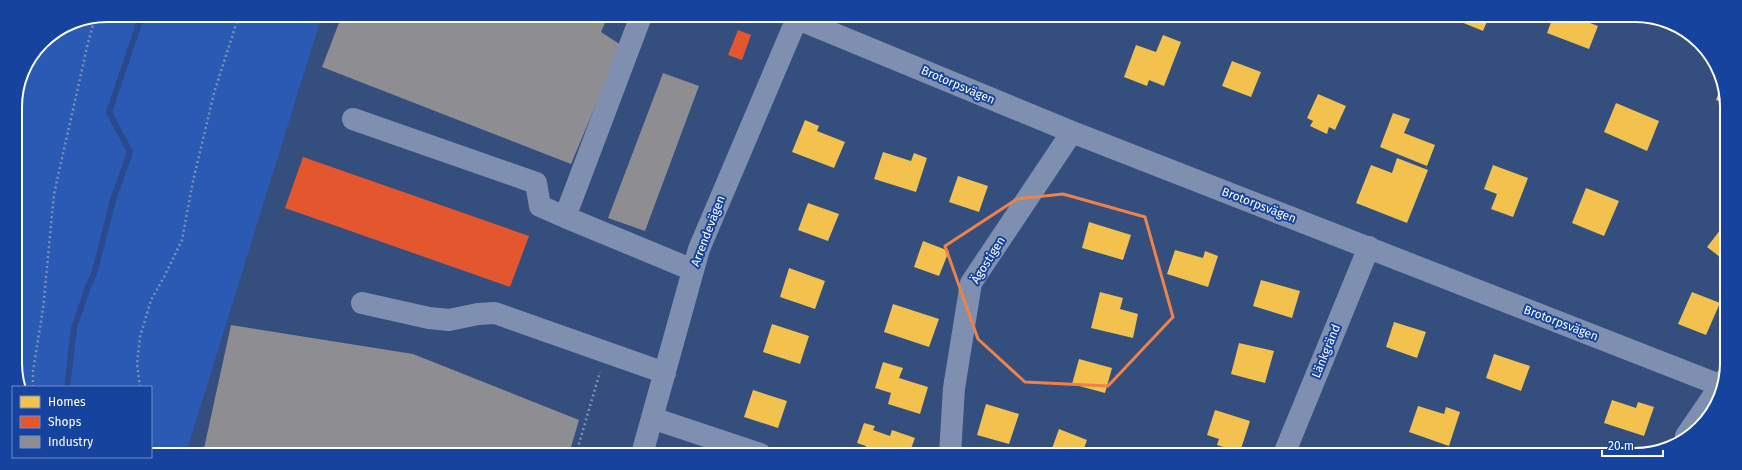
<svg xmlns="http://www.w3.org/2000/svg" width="1742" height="470" font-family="'Fira Sans',sans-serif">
	<rect width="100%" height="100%" fill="#344e7e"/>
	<path fill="#2a5ab4" d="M107,15h215l-136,438h-35v-66h-131l-3,-6 -2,-280 7,-29 20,-30 30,-20z"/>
	<path fill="#f2c14e" d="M1449,17h40l-6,14z
		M1553,17h21l24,9 -9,23 -42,-16z
		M1163,35l18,7 -17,44 -15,-6 -2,6 -23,-9 12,-32 20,7z
		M1232,61l29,11 -10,25 -29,-11z
		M1722,83l3,6v14l-9,-3z
		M1318,94l28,12 -11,24 -6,-3 -2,7 -17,-8 3,-5 -6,-3z
		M1616,103l43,18 -12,30 -43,-19z
		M1393,113l17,6 -6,14 31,12 -8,21 -47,-19z
		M805,120l14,6 -2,5 28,11 -11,26 -42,-16z
		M883,152l28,9 3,-8 13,5 -11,34 -42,-13z
		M1397,158l31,12 -21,53 -51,-20 15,-38 21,8z
		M1493,165l35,13 -15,39 -22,-8 6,-15 -13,-5z
		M958,176l30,10 -9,26 -30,-10z
		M1586,188l33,13 -15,35 -32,-13z
		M808,203l31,11 -11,27 -30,-11z
		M1089,222l42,13 -8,25 -41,-12z
		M1721,229l4,4v28l-18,-14z
		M923,241l26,10 -10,25 -25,-9z
		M1175,250l28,8 2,-7 13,5 -10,31 -41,-13z
		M789,268l36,13 -10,28 -35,-12z
		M1261,280l39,11 -8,27 -39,-12z
		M1100,292l23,6 -3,11 18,5 -5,24 -42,-10z
		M1692,292l28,11 -14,32 -28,-11z
		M893,304l46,15 -10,28 -45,-15z
		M1394,322l32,10 -9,26 -31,-11z
		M772,324l37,12 -9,28 -37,-12z
		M1239,343l35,8 -9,32 -34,-9z
		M1494,354l36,12 -9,25 -35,-13z
		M1079,359l33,9 -7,25 -33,-9z
		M883,362l20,6 -4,10 29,9 -8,27 -32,-10 3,-11 -16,-5z
		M753,390l34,11 -9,27 -34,-11z
		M1612,400l24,8 2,-6 16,5 -10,29 -40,-13z
		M986,404l33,10 -10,30 -32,-9z
		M1418,406l26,8 2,-7 14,5 -11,34 -40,-14z
		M1215,410l35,11 -10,31 -23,-7 2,-6 -12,-4z
		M864,423l11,3 -2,4 17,6 2,-6 23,8 -6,16h-46l3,-8 -9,-3z
		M1059,429l28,11 -5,14h-32z"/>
	<path fill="#e4572e" d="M738,30l13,5 -9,25 -14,-5z
		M303,157l226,79 -19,51 -225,-79z"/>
	<path fill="#8d8d92" d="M342,15l266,1 -7,16 20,13 -50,119 -249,-97z
		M663,73l36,13 -54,145 -37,-13z
		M231,325l182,29 166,66 -10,34 -366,-1z"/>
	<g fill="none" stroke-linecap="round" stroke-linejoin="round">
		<path stroke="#2a4a8d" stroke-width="6" d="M67,387l7,-59 14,-41 7,-16 18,-71 17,-48 -21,-40 33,-97"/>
		<path stroke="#7f8faf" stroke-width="2.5" stroke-dasharray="2 3" stroke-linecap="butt" d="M33,387v-16l10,-62 11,-115 33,-147 8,-30
			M140,387l-3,-23 3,-27 11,-37 13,-23 18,-37 11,-59 21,-88 25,-78
			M576,454l24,-82"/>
		<path stroke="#7f8faf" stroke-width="22" d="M641,16l-76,201 128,53
			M798,19l274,113 650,254
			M353,119l183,64 4,23 25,11
			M362,303l67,15 20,2 29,-6 17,-1 170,60
			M652,418l108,36
			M1686,436l39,-57
			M642,454l57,-205 99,-233
			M950,454l4,-66 17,-105 101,-151
			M1284,454l85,-207"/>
	</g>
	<path fill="none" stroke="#ee8249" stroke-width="3" stroke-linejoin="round" d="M1063,194l82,23 28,100 -65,69 -83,-4 -47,-43 -33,-93 72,-47z"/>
	<g text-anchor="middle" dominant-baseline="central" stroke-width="4" stroke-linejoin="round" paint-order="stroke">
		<g font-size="12" fill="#fff" stroke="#15439e">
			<text transform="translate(958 85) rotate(23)">Brotorpsvägen</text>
			<text transform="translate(1259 205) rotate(21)">Brotorpsvägen</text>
			<text transform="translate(708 231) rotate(-69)">Arrendevägen</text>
			<text transform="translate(988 260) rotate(-58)">Ägostigen</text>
			<text transform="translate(1561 323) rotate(21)">Brotorpsvägen</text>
			<text transform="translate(1326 351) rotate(-68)">Länkgränd</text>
		</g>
	</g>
	<path d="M0 0H1742V470H0ZM107 22H1635A85 85 0 0 1 1720 107V363A85 85 0 0 1 1635 448H107A85 85 0 0 1 22 363V107A85 85 0 0 1 107 22Z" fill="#15439e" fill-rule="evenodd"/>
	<path fill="none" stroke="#fff" stroke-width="2" d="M107 22H1635A85 85 0 0 1 1720 107V363A85 85 0 0 1 1635 448H107A85 85 0 0 1 22 363V107A85 85 0 0 1 107 22Z"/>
	<rect x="12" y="386" width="140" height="72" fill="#15439e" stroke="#738ec5"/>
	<rect x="20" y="396" width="20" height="12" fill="#f2c14e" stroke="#738ec5"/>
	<text x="48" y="406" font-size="12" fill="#ffffff">Homes</text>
	<rect x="20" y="416" width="20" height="12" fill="#e4572e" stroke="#738ec5"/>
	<text x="48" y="426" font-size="12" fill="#ffffff">Shops</text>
	<rect x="20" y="436" width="20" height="12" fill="#8d8d92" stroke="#738ec5"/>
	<text x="48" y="446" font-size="12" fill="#ffffff">Industry</text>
	<path d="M1602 450v6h61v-6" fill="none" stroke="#ffffff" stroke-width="2"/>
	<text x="1608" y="450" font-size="12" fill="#ffffff" stroke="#15439e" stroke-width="3" paint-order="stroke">20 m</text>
</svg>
